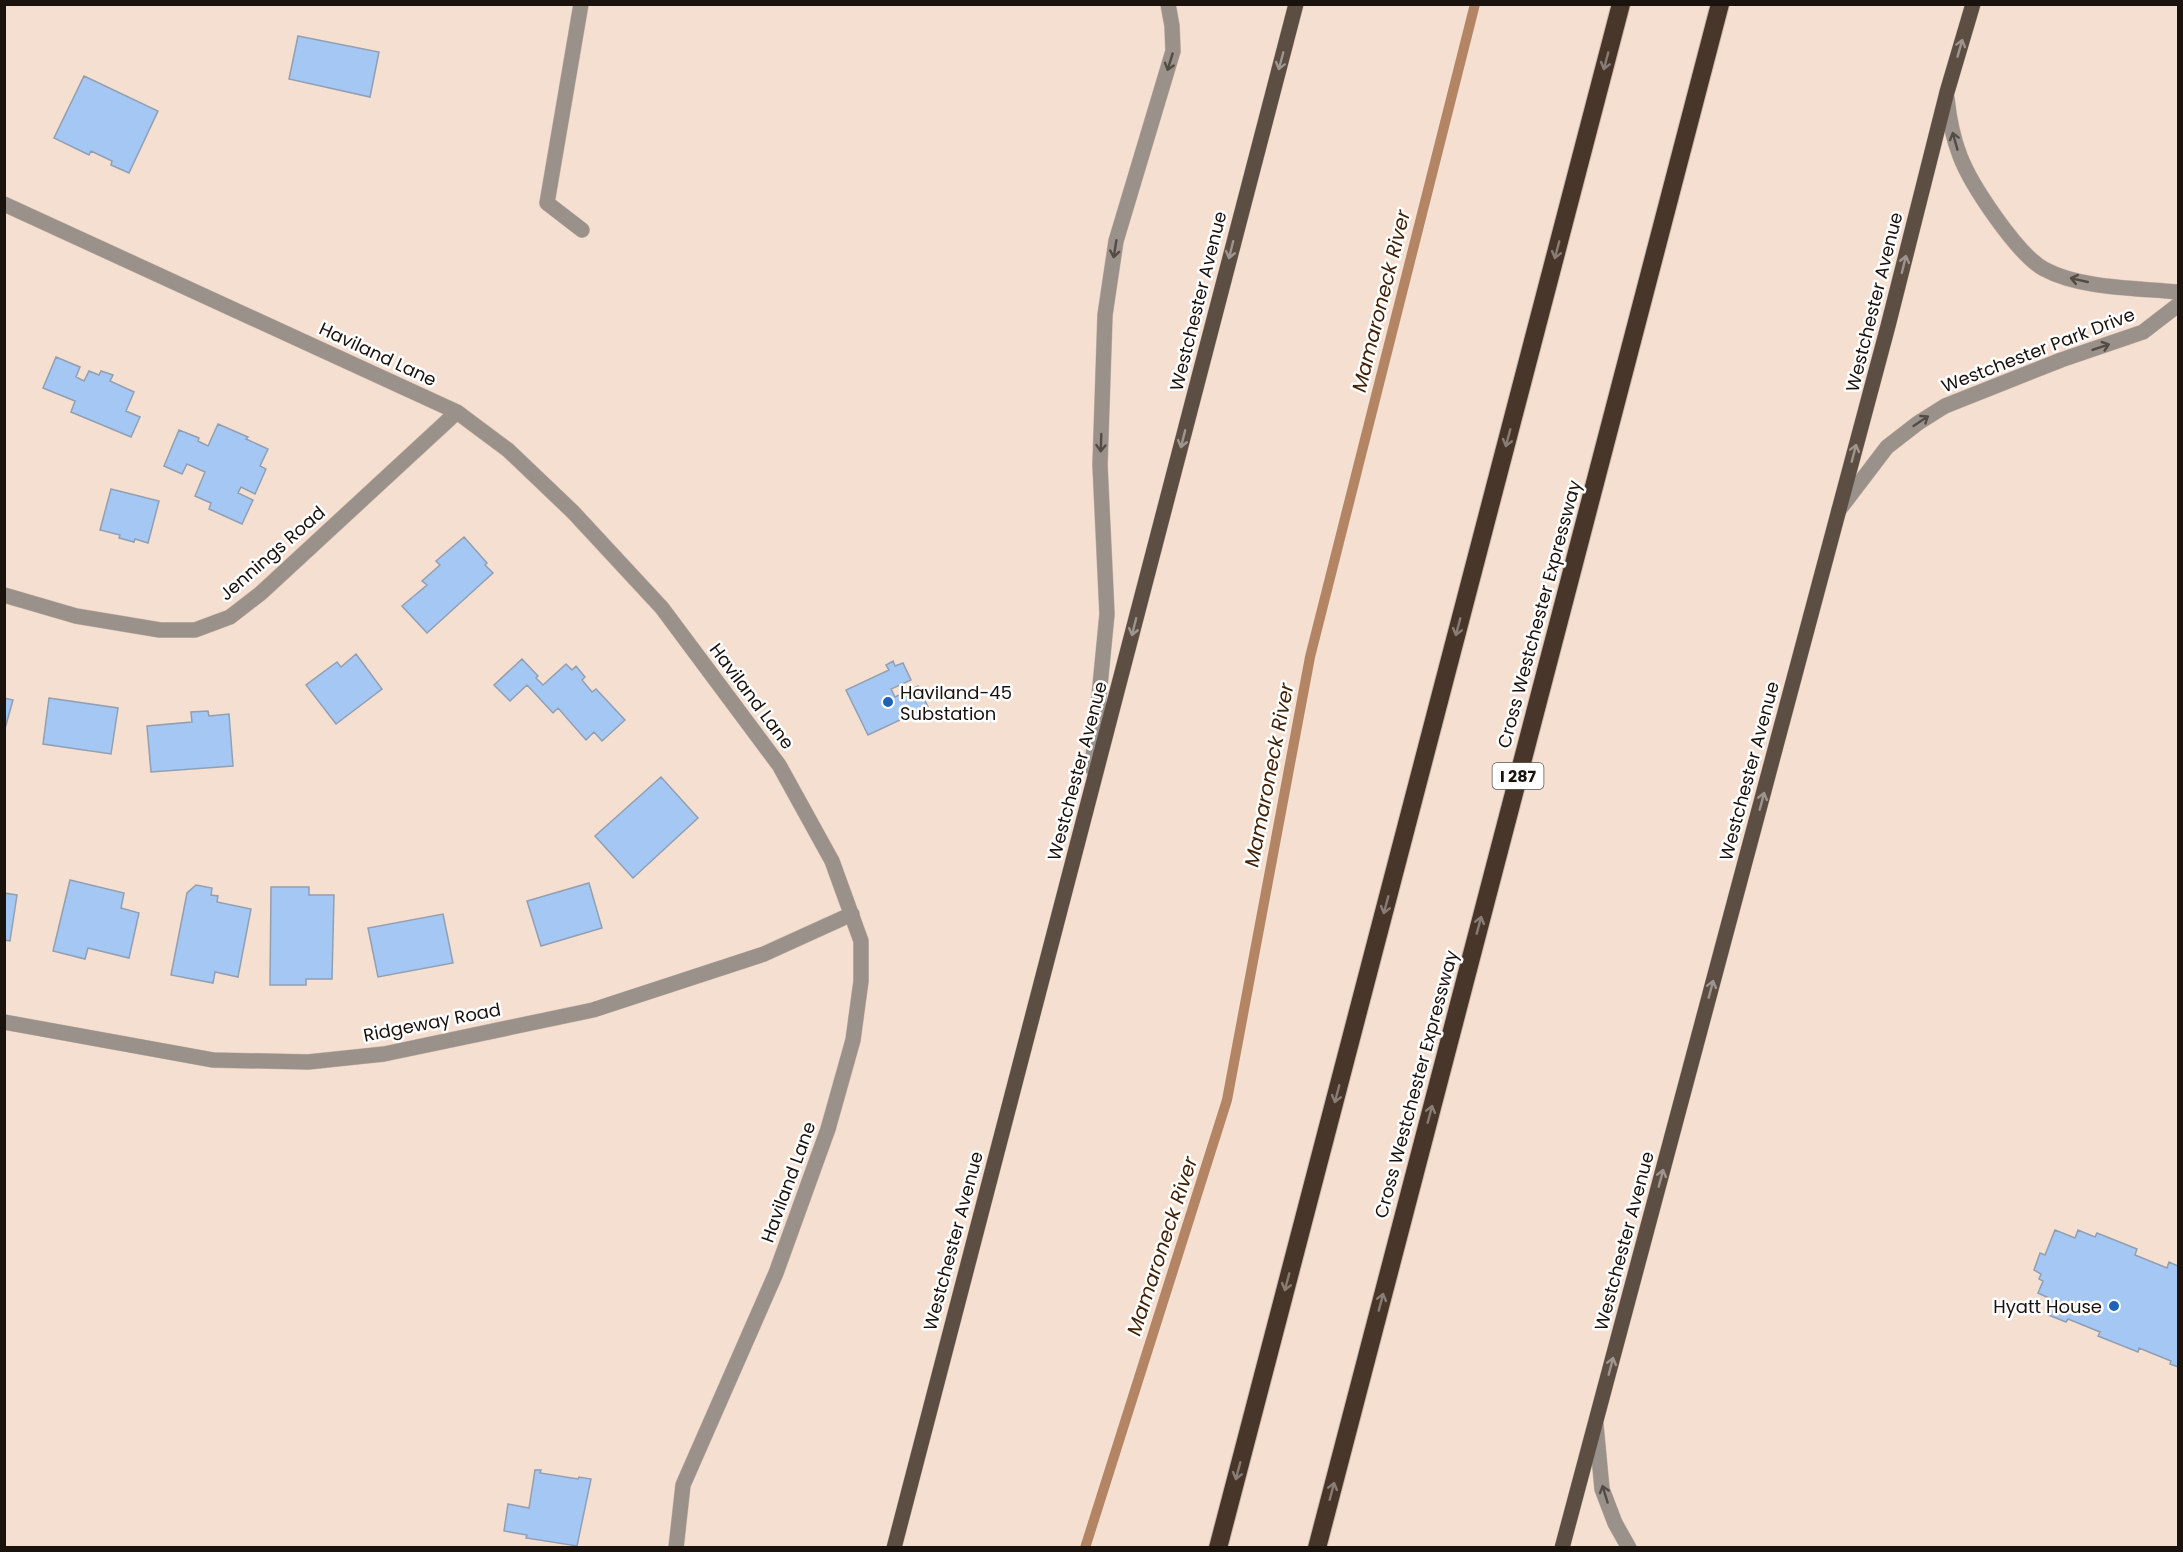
<svg xmlns="http://www.w3.org/2000/svg" width="2183" height="1552" font-family="Poppins,sans-serif">
	<rect width="100%" height="100%" fill="#f5dfd0"/>
	<g fill="none" stroke-linecap="round" stroke-linejoin="round">
		<path stroke="#b48564" stroke-width="10" d="M1085,1548l142,-448 83,-443 165,-653"/>
	</g>
	<path fill="#a5c7f4" stroke="#919fb2" stroke-width="1.5" d="M298,36l81,16 -9,45 -81,-18z
		M84,76l74,35 -29,62 -18,-8 1,-4 -21,-10 -2,4 -35,-17z
		M56,357l24,10 -4,10 8,4 5,-10 10,4 2,-4 12,4 -3,6 24,11 -8,19 14,6 -9,20 -60,-25 4,-11 -32,-13z
		M218,424l30,13 -2,2 22,10 -8,17 6,3 -11,25 -14,-7 -3,6 15,7 -11,24 -33,-15 2,-6 -16,-7 10,-24 -18,-8 -5,10 -18,-8 15,-36 20,8 -1,3 10,5z
		M111,489l48,12 -11,42 -13,-4 -1,3 -15,-4 1,-3 -20,-5z
		M464,537l23,26 -2,2 8,8 -66,60 -25,-27 25,-21 -5,-4 18,-16 -4,-4z
		M356,654l26,35 -46,35 -30,-39 31,-23 4,5z
		M522,659l16,17 -2,2 7,7 23,-21 6,6 4,-4 9,11 -3,3 10,12 4,-3 29,31 -23,21 -8,-9 -8,8 -28,-32 -5,5 -26,-28 -17,16 -16,-16z
		M893,661l2,5 8,-3 8,17 -20,9 4,8 23,-11 10,21 -60,28 -22,-45 43,-20 -3,-5z
		M4,698l9,2 -9,32z
		M49,698l69,10 -7,46 -68,-10z
		M208,711l1,5 20,-2 4,52 -82,6 -4,-46 45,-4 -1,-10z
		M661,777l37,41 -65,60 -38,-42z
		M70,880l54,13 -3,15 18,5 -10,45 -41,-10 -3,11 -32,-8z
		M589,883l13,45 -61,18 -14,-45z
		M196,885l16,3 -1,7 7,1 -1,6 34,7 -13,68 -23,-5 -2,11 -42,-8 16,-82z
		M271,887h38v8h25l-2,84h-26v6h-36z
		M4,893l13,2 -7,46 -6,-1z
		M443,914l10,49 -75,14 -10,-49z
		M2055,1230l20,8 3,-8 17,7 2,-4 40,16 -2,6 32,13 2,-6 9,4v101l-8,-3 1,-3 -32,-13 -1,4 -40,-16 2,-4 -32,-13 -2,3 -20,-8 5,-15 -13,-6 5,-12 -4,-2 2,-5 -7,-4 6,-17 5,2z
		M535,1470h6l-1,3 38,6 1,-2 12,2 -14,67 -51,-8 1,-3 -23,-4 4,-27 21,4z"/>
	<g fill="none" stroke-linecap="round" stroke-linejoin="round">
		<defs>
			<path id="minor" d="M581,4l-34,199 35,27
				M1947,98c2,20 6,40 13,58 11,29 57,98 84,113 37,20 93,19 134,23
				M4,204l453,208 51,38 65,62 89,96 117,157 53,96 29,80v40l-8,59 -25,89 -52,144 -93,212 -7,63
				M1839,510l48,-63 31,-24 27,-17 116,-46 82,-28 35,-27
				M4,595l72,21 84,14h35l35,-13 31,-24 196,-181
				M1092,768l15,-154 -7,-149 5,-150 11,-74 57,-190 -1,-25 -4,-22
				M4,1022l209,38 95,2 76,-8 209,-44 171,-56 88,-40
				M1596,1425l6,64 13,34 14,25"/>
			<path id="major" d="M894,1548l402,-1544
				M1562,1548l326,-1222 59,-234 26,-88"/>
			<path id="highway" d="M1218,1548l403,-1544
				M1317,1548l403,-1544"/>
		</defs>
		<use href="#minor" stroke="#cdbaad" stroke-width="16"/>
		<use href="#major" stroke="#cdbaad" stroke-width="16"/>
		<use href="#highway" stroke="#cdbaad" stroke-width="20"/>
		<use href="#minor" stroke="#9a918a" stroke-width="15"/>
		<use href="#major" stroke="#5d4e43" stroke-width="15"/>
		<use href="#highway" stroke="#48362a" stroke-width="18"/>
	</g>
	<defs><path id="oneway-shaft" d="M-6 0H5M1.5-3L5.5 0L1.5 3" fill="none" stroke-width="1.6" stroke-linecap="round" stroke-linejoin="round" transform="scale(1.5)"/></defs>
	<g stroke="#9e958e">
		<use href="#oneway-shaft" transform="translate(1960 48) rotate(-74)"/>
		<use href="#oneway-shaft" transform="translate(1281 61) rotate(105)"/>
		<use href="#oneway-shaft" transform="translate(1231 250) rotate(104)"/>
		<use href="#oneway-shaft" transform="translate(1904 264) rotate(-76)"/>
		<use href="#oneway-shaft" transform="translate(1183 439) rotate(104)"/>
		<use href="#oneway-shaft" transform="translate(1854 453) rotate(-75)"/>
		<use href="#oneway-shaft" transform="translate(1134 627) rotate(104)"/>
		<use href="#oneway-shaft" transform="translate(1762 801) rotate(-75)"/>
		<use href="#oneway-shaft" transform="translate(1711 989) rotate(-75)"/>
		<use href="#oneway-shaft" transform="translate(1661 1178) rotate(-75)"/>
		<use href="#oneway-shaft" transform="translate(1611 1366) rotate(-75)"/>
	</g>
	<g stroke="#887c75">
		<use href="#oneway-shaft" transform="translate(1606 61) rotate(105)"/>
		<use href="#oneway-shaft" transform="translate(1557 250) rotate(105)"/>
		<use href="#oneway-shaft" transform="translate(1508 438) rotate(105)"/>
		<use href="#oneway-shaft" transform="translate(1458 627) rotate(105)"/>
		<use href="#oneway-shaft" transform="translate(1386 905) rotate(105)"/>
		<use href="#oneway-shaft" transform="translate(1479 925) rotate(-75)"/>
		<use href="#oneway-shaft" transform="translate(1337 1094) rotate(105)"/>
		<use href="#oneway-shaft" transform="translate(1430 1114) rotate(-75)"/>
		<use href="#oneway-shaft" transform="translate(1287 1282) rotate(105)"/>
		<use href="#oneway-shaft" transform="translate(1381 1302) rotate(-75)"/>
		<use href="#oneway-shaft" transform="translate(1238 1471) rotate(105)"/>
		<use href="#oneway-shaft" transform="translate(1332 1491) rotate(-75)"/>
	</g>
	<g stroke="#534b45">
		<use href="#oneway-shaft" transform="translate(1170 62) rotate(107)"/>
		<use href="#oneway-shaft" transform="translate(1955 141) rotate(-106)"/>
		<use href="#oneway-shaft" transform="translate(1115 249) rotate(99)"/>
		<use href="#oneway-shaft" transform="translate(2079 280) rotate(-167)"/>
		<use href="#oneway-shaft" transform="translate(2101 347) rotate(-19)"/>
		<use href="#oneway-shaft" transform="translate(1921 421) rotate(-34)"/>
		<use href="#oneway-shaft" transform="translate(1101 443) rotate(92)"/>
		<use href="#oneway-shaft" transform="translate(1605 1494) rotate(-107)"/>
	</g>
	<g fill="#1f63b4" stroke="#fff" stroke-width="2">
		<circle cx="888" cy="702" r="6"/>
		<circle cx="2114" cy="1306" r="6"/>
	</g>
	<g text-anchor="middle" dominant-baseline="central" stroke-width="5" stroke-linejoin="round" paint-order="stroke">
		<rect fill="#fff" stroke="#5e5956" stroke-width="1.5" x="1492.5" y="763" width="51" height="26" rx="4.5"/>
		<g font-size="16" font-weight="bold" fill="#19120d">
			<text x="1518" y="776">I 287</text>
		</g>
		<g font-size="18" fill="#19120d" stroke="#fff">
			<text transform="translate(1198 301) rotate(-76)">Westchester Avenue</text>
			<text transform="translate(1874 302) rotate(-76)">Westchester Avenue</text>
			<text transform="translate(2038 350) rotate(-21)">Westchester Park Drive</text>
			<text transform="translate(378 354) rotate(25)">Haviland Lane</text>
			<text transform="translate(272 553) rotate(-41)">Jennings Road</text>
			<text transform="translate(1539 614) rotate(-75)">Cross Westchester Expressway</text>
			<text transform="translate(752 696) rotate(53)">Haviland Lane</text>
			<text transform="translate(1077 771) rotate(-75)">Westchester Avenue</text>
			<text transform="translate(1749 771) rotate(-75)">Westchester Avenue</text>
			<text transform="translate(432 1022) rotate(-11)">Ridgeway Road</text>
			<text transform="translate(1416 1084) rotate(-75)">Cross Westchester Expressway</text>
			<text transform="translate(788 1182) rotate(-70)">Haviland Lane</text>
			<text transform="translate(953 1241) rotate(-75)">Westchester Avenue</text>
			<text transform="translate(1624 1241) rotate(-75)">Westchester Avenue</text>
		</g>
		<g font-size="18" fill="#19120d" stroke="#fff" text-anchor="start">
			<text x="900" y="692">Haviland-45<tspan x="900" dy="21">Substation</tspan></text>
			<text x="2102" y="1306" text-anchor="end">Hyatt House</text>
		</g>
		<g font-size="20" font-style="italic" fill="#422207" stroke="#fff">
			<text transform="translate(1381 301) rotate(-76)">Mamaroneck River</text>
			<text transform="translate(1269 775) rotate(-79)">Mamaroneck River</text>
			<text transform="translate(1162 1246) rotate(-72)">Mamaroneck River</text>
		</g>
	</g>
	<rect width="2183" height="1552" fill="none" stroke="#19120d" stroke-width="12"/>
</svg>
